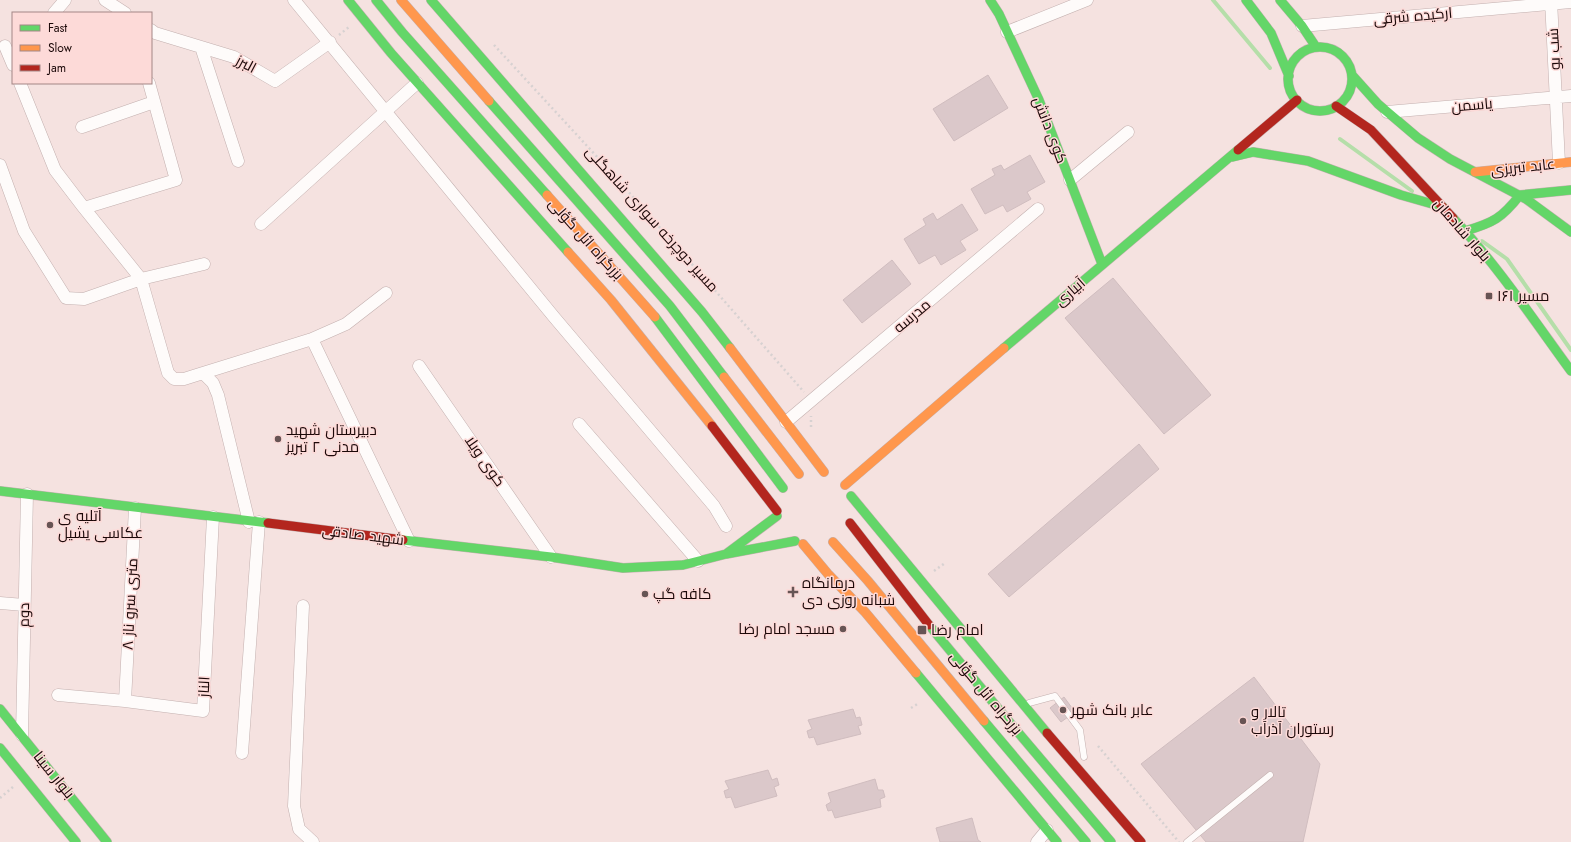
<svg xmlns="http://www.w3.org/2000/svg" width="1571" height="842" font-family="Jost,Cairo,sans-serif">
	<rect width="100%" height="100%" fill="#f5e2e0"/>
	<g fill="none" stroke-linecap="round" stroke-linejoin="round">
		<path stroke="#b5dea9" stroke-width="4" d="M1213,0l57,68
			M1340,139l72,52
			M1482,241l25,18 64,91"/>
	</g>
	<path fill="#dbc8ca" stroke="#d0bdbf" d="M988,75l20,33 -54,33 -21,-32z
		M1030,155l15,27 -18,10 4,7 -24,13 -4,-7 -18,9 -14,-25 24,-14 -3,-6 9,-4 3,5z
		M962,204l16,26 -18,11 6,9 -25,15 -6,-10 -16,9 -15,-25 22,-14 -3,-6 10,-6 4,7z
		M892,260l19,24 -49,39 -19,-23z
		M1113,278l98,117 -47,39 -99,-116z
		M1139,444l20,25 -150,128 -21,-23z
		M1254,677l66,87 -17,78h-97l-65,-78z
		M1064,697l11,15 -14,10 -11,-14z
		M853,709l3,9 4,-1 2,8 -4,1 3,8 -44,11 -3,-8 -5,1 -2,-7 5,-2 -4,-9z
		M768,770l4,10 5,-2 2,7 -5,2 3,9 -42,12 -4,-11 -5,1 -2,-7 5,-2 -4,-8z
		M875,779l3,11h5l2,7 -5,2 1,8 -46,11 -3,-8 -4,1 -2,-6 5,-3 -3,-9z
		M972,818l6,22 3,2h-41l-4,-14z"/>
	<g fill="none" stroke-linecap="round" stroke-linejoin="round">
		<defs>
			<path id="lane" d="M1029,703l26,-7 25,34 4,27
				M1187,842l83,-67"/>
			<path id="street" d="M105,0l20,13
				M294,0l260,317 160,189 12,20
				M1551,0l8,163
				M54,13l11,-13
				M1302,26l269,-24
				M151,30l4,3 79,24 41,24 55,-39
				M1007,32l80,-32
				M5,46l8,19
				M201,47l37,114
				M20,83l35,87 29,38
				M149,83l27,97 -92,28 57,71 27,94 6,6h10l19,-6 10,10 5,12 31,127
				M1387,112l184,-16
				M82,127l72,-25
				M0,165l24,66 42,67 18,1 57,-20 63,-15
				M1070,180l58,-48
				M261,224l156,-141
				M312,339l97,202
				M419,366l132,191
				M203,373l109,-34 34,-15 40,-31
				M786,422l252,-213
				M579,424l119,137
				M0,603l24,2
				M303,606l-9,200 5,23 14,13
				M58,695l67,6 78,10 10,-194
				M125,701l10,-193
				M22,735l5,-241
				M242,753l17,-231
				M1037,842l10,-12"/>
			<path id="fast" d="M348,0l43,53 177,199
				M376,0l26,32 145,163
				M431,0l271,312 28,36
				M990,0l9,14 40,86 63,164
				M1246,0l25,33 18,43
				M1280,0l22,26 14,21
				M1288 79a32 32 0 1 1 64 0a32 32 0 1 1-64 0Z
				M1352,75l26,29 40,34 32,21 76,40 45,33
				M489,101l181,205 54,71
				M1232,157l21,-5 55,9 93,34 42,12
				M1453,218c44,47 80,101 118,153
				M1465,231c28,-8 37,-13 55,-36l51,-5
				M655,317l128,171
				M1004,348l234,-198
				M0,491l268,32
				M851,496l196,237
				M777,516l-51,38 69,-13
				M403,540l148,17 72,11 60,-3 43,-11
				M929,625l82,99 100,118
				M916,673l141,169
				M0,709l107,133
				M984,721l102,121
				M0,748l76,94"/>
			<path id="slow" d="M401,0l88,101
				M1475,172l96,-10
				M547,195l108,122
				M568,252l43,48 101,126
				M730,348l94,124
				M724,377l75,97
				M845,485l159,-137
				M833,542l35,39 116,140
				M803,544l25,30 37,38 51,61"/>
			<path id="jam" d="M1336,106l35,24 82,88
				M1238,150l59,-50
				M712,426l65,85
				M268,523l135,17
				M850,523l79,102
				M1047,733l94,109"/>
		</defs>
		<use href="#lane" stroke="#c3b0af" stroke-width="7"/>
		<use href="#street" stroke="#c3b0af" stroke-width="13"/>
		<use href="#fast" stroke="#c3b0af" stroke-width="10"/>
		<use href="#slow" stroke="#c3b0af" stroke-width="10"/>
		<use href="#jam" stroke="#c3b0af" stroke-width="10"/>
		<path stroke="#d7d1d1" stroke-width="2.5" stroke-dasharray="2 3" stroke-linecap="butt" d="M339,35l10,-8
			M494,45l118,128 192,219
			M811,427v-11
			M934,571l11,-8
			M911,708l8,-5
			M1098,746l81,96
			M0,798l13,-11"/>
		<use href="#lane" stroke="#fefbfa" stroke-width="6"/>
		<use href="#street" stroke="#fefbfa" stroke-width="12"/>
		<use href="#fast" stroke="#63d668" stroke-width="9"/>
		<use href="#slow" stroke="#ff974d" stroke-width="9"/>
		<use href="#jam" stroke="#b3261e" stroke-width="9"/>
	</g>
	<g fill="#675454" stroke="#fddad8" stroke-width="1.5">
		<rect x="1485" y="292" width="8" height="8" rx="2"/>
		<circle cx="278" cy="439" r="4"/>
		<circle cx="50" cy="525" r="4"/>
		<path d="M791 586h4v4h4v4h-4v4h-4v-4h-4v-4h4z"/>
		<circle cx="645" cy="594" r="4"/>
		<circle cx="843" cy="629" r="4"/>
		<rect x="917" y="625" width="10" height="10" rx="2"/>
		<circle cx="1063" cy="710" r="4"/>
		<circle cx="1243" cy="721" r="4"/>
	</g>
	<g text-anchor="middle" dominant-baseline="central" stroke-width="3" stroke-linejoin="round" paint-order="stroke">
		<g font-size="15" fill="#1b0808" stroke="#fddad8">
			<text transform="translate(1413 16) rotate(-5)">ارکیده شرقی</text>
			<text transform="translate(1554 49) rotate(-93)">شب بو</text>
			<text transform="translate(246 64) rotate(28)">البرز</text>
			<text transform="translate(1472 105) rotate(-5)">یاسمن</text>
			<text transform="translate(1050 130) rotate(69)">کوی دانش</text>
			<text transform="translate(1523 167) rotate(-6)">عابد تبریزی</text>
			<text transform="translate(652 219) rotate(48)">مسیر دوچرخه سواری شاهگلی</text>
			<text transform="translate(1462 230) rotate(49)">بلوار شادمان</text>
			<text transform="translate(586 239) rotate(48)">بزرگراه ائل گؤلی</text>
			<text transform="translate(1070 292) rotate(-41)">آبیاری</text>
			<text transform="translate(912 316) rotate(-40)">مدرسه</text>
			<text transform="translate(485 461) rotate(55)">کوی ویلا</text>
			<text transform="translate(363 535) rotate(7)">شهید صادقی</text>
			<text transform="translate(130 604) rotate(-87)">۸ متری سرو ناز</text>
			<text transform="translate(24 615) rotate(-89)">دوم</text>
			<text transform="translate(204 687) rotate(-87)">الناز</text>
			<text transform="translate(986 693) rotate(50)">بزرگراه ائل گؤلی</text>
			<text transform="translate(54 775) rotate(51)">بلوار سینا</text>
		</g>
		<g font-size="15" fill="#1b0808" stroke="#fddad8" text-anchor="start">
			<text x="1497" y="296">مسیر ۱۶۱</text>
			<text x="286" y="430">دبیرستان شهید<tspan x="286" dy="17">مدنی ۲ تبریز</tspan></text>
			<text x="58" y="516">آتلیه ی<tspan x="58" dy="17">عکاسی یشیل</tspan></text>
			<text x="802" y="583">درمانگاه<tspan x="802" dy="17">شبانه روزی دی</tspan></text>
			<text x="653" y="594">کافه گپ</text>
			<text x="835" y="629" text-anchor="end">مسجد امام رضا</text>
			<text x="931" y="630">امام رضا</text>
			<text x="1071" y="710">عابر بانک شهر</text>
			<text x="1251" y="712">تالار و<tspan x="1251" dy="17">رستوران آذرآب</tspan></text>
		</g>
	</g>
	<rect x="12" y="12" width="140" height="72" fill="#fddad8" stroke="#a38685"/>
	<rect x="20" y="25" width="20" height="6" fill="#63d668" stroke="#a38685"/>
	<text x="48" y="32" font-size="12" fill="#1b0808">Fast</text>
	<rect x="20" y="45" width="20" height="6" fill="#ff974d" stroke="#a38685"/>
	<text x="48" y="52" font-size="12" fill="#1b0808">Slow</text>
	<rect x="20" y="65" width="20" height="6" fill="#b3261e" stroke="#a38685"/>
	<text x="48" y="72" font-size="12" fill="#1b0808">Jam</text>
</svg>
